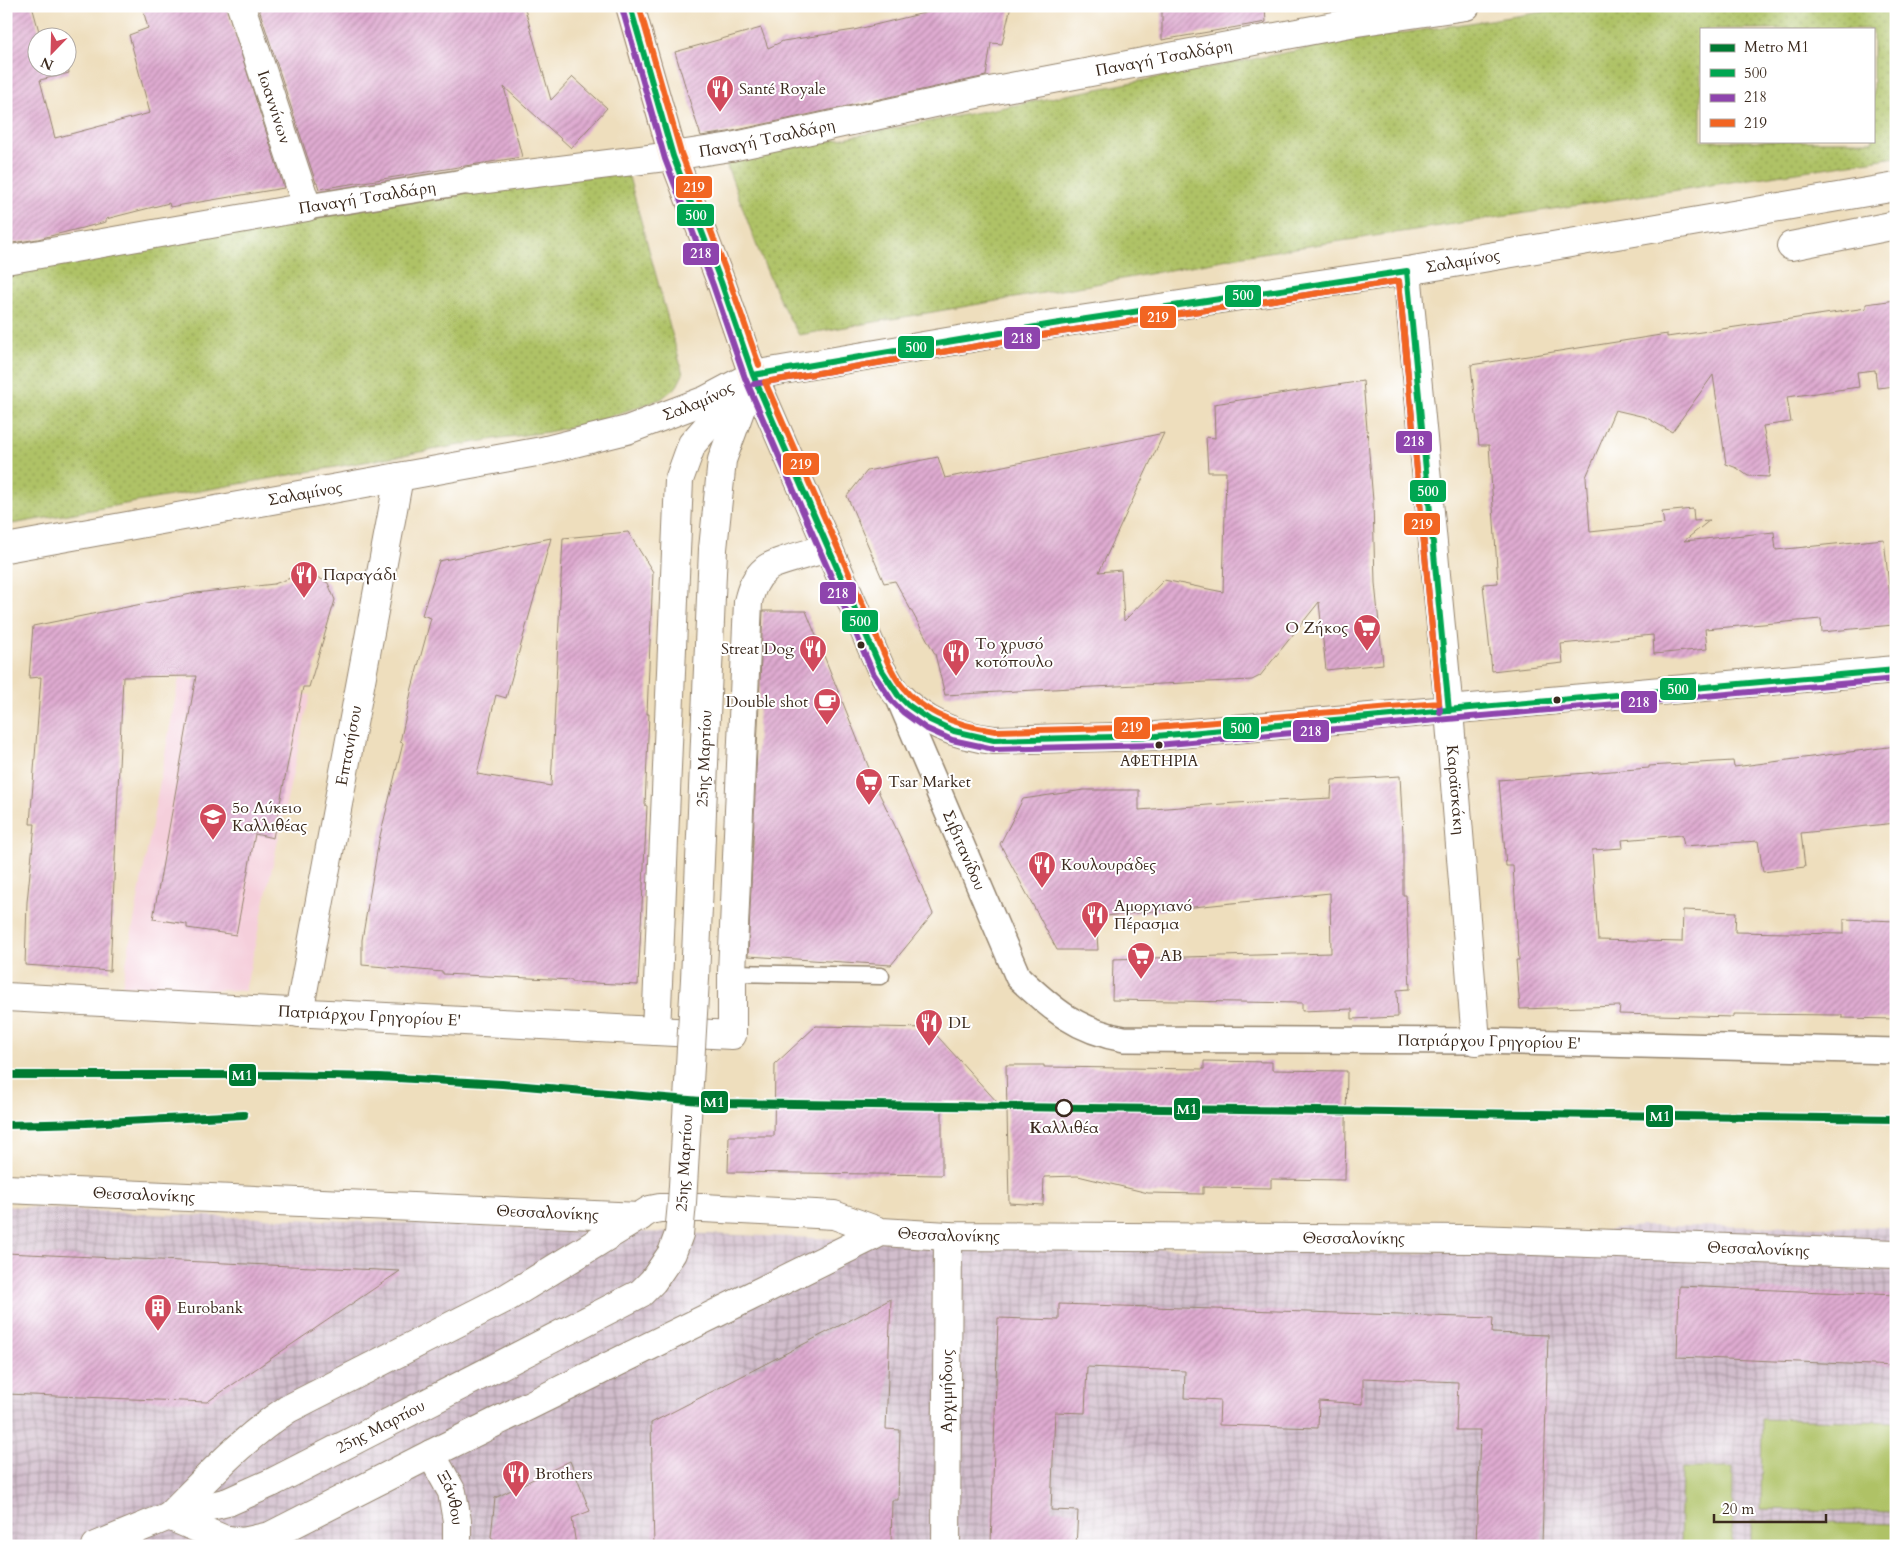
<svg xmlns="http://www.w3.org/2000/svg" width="1902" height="1552" font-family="Cardo,serif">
	<defs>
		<pattern id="industrial-grid" width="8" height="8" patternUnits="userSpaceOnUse" patternTransform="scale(1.25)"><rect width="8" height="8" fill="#d1bdcc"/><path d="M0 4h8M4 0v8" fill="none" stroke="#ab9aa5"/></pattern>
		<pattern id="park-dots" width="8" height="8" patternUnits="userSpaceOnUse" patternTransform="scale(1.25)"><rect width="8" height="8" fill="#afc266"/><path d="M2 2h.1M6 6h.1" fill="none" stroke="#909e53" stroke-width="1.8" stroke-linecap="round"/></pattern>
		<pattern id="building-hatch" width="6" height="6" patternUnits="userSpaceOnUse" patternTransform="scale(1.25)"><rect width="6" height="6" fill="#dfabd1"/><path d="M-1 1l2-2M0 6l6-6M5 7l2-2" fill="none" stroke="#b68ba9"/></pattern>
	</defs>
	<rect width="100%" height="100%" fill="#fff"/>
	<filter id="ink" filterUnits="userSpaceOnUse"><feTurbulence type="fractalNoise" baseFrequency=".02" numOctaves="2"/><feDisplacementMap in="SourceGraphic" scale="10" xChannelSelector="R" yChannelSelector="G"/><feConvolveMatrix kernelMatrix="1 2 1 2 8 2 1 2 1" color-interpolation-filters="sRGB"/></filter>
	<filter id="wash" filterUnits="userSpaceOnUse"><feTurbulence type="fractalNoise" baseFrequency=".0096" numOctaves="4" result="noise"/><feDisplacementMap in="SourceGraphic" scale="20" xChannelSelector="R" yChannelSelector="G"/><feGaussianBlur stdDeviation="1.12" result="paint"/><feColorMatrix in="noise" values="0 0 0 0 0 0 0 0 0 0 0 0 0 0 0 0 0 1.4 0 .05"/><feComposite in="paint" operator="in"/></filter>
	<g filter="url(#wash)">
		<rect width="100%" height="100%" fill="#eedebd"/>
		<path fill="#f5cfdb" d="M179,678l131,17 -65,296 -123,-5z"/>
		<path fill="url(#industrial-grid)" d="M6,1206l142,8 837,30 416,10 84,-6 155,-22 256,1v319h-1890z"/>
		<path fill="#afc266" stroke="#757642" d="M1762,1419l134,3v90l-135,-3z
			M1682,1468h51l-1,78h-52z
			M1751,1520l145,4v22h-145z"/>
		<path fill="url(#park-dots)" stroke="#757642" fill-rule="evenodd" d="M1583,6h313v151l-647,98 -148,28 -302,52c-33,-54 -51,-116 -74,-174l611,-118zM1701,29h172v112h-172z
			M620,173l9,4 54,197 -6,12 -16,13 -67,23 -46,10 -48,6 -494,87v-261l293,-52z"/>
		<g id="blocks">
			<path fill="url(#building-hatch)" d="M6,6h26l8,29 19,-5 1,8h-22v30l30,-1 1,6 -29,7 15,58 95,-25 -21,-78 19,-7 -6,-22h84l58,182 -114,19 -1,-4 -63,16v3l-68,17 -32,5z
				M258,6h266l27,94 22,-23 34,31 -36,40 -67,-61 18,70 -203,32 -2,-6h-1z
				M953,6h58l-9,38 -11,-1 -5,33 -258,56 -27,4 -8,-24 -18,-60 86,-24 7,20 15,-7 71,-11z
				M1162,6h103l1,16 -104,18z
				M1896,300v86l-19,2 -2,-18 -18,2 2,15 -72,10 4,25 -28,4 7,35 -1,16 -21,-1 -11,-8 -11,-4 -13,-89 -41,57 -27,-15 -30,-7 -29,67 4,55 74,-8 -2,-12 31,-3 1,12 16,-1 -26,21 90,-9 2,18 108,-11 9,86 -71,7 -1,-13 -116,10 2,20 -53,5 -1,-19 -92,9 2,19 -71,8 -9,-87 15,-1 -9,-138h-10l-8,-80 196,-31v3l199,-29v-4z
				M1363,381l10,120 2,82 8,81 -57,6 -7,-68 -59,74 -8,4 -181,8 -126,7 -10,-41 -40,-73 -11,2 -37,-87 20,-25 71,-14 7,21 219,-45 -65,139 22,-2 3,51 40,-41 59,12 3,-120h-18l-2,-35 9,1 -1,-34z
				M628,532l25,40 -6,142h2l-4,91 2,1 -9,179 -66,-3v-2l-129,-6v-2l-81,-7v-25l17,-100 24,-97 -3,-1 12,-54 19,-70 -9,-3 17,-54 112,-23 -45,160 -10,-3 -19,79 74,12 12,-248z
				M296,576l21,1 11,6 7,17 -26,87h-6l-30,151 -18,-4 -19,101 -49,-7v-4l-34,-5 43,-243 -73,1 -13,294 -85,-6 2,-63 8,-78h-5l11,-147 -12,1 4,-52 163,-33 78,-9z
				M763,611h43l73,182 31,64 23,57 -42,51 -143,-9z
				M1896,746v77l-95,10 4,34 -42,5 -5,-31 -74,5 -2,-11 -60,5 1,8 -31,2 6,90 84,2 1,-32 53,2 -1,20 109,2v-15l52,2v98l-54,-1v-3l-109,-1v3l-114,-3 1,-8 -100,3 -4,-49h3l-6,-94h-7l-7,-86 150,-12v-2l84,-5 1,6z
				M1400,776l3,58v61h3l4,94 -13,1 1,27 -46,2v-10l-50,2v-8l-190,-3 1,-41 218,-6 -1,-60 -234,24 2,33h-41l-57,-106 23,-45 61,-9h55v20l97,-7 95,-5 1,-18z
				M816,1026l114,2 68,75 -56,-1v73l-214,-3 1,-36h45l1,-72z
				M1204,1061l68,1v8l75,1 -2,109 -74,-1v9l-68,-1v7l-55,-1 -70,-17 -34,1 -1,28 -34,-2 -3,-138h38v2l160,2z
				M6,1253l394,18 -193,131 -201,-8z
				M1679,1286l217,9v71l-219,-9z
				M891,1299l-5,130 14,1 -2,70h-6l-1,46h-237l-3,-123z
				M1059,1304l434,14 -1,15 56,2 -6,211h-66l4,-116h-24l2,-48 -95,-4v26l-44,-3 -1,27 -99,-3 1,-25 -36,-2 1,-27 -98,-4 -2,46 -30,-1 -4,98 27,1 -2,35h-85l7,-228 61,2z
				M570,1461l20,50 -18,7 4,28h-73l-12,-9 4,-39z"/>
		</g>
	</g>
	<g filter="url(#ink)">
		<use href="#blocks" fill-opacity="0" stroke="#94846e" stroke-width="1"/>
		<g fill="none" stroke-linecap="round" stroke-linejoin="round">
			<defs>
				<path id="service" d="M732,973l149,3"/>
				<g id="pedestrian">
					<path d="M307,207l163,-26"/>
					<path id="s1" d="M897,694l121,283c34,32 59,54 106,62l352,2 420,10"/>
				</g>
				<g id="minor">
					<path id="s2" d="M470,181l203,-25 58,-9 259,-56 360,-68 116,-17"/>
					<path d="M1791,246l105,-21"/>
					<path d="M6,260l301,-53 -66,-201"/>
					<path id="s3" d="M1407,271l42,440 27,330"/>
					<path id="s4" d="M6,548l536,-97 85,-21 79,-30 47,-25 300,-51 354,-53 489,-84"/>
					<path id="s5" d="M6,997l726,38v-62l16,-371c3,-13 7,-24 18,-33 7,-7 50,-17 62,-21"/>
					<path id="s6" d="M299,1013l100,-536"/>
					<path d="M656,1031l23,-551 13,-36 50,-57"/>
					<path id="s7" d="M6,1189l634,28"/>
					<path id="s8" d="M881,1232l-450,222 -161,82 -27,6 -20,-3 -54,-23c39,-39 73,-77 119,-107l220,-112 142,-87 10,-2h43l131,7 47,17 67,4 527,3 421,15"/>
					<path id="s9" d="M431,1454l21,38 5,29v25"/>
					<path id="s10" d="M946,1546l2,-310"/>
				</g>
				<path id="tertiary" d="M753,375l128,294c6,9 10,19 17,26 26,28 59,41 96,45l162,-4 740,-66
					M713,549l9,-89 31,-85
					M96,1546l73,-30 59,-14 45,-20"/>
				<path id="secondary" d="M630,6l43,150 48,126 32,93"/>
			</defs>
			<use href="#service" stroke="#94846e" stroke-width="19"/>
			<use href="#pedestrian" stroke="#94846e" stroke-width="28"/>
			<use href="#minor" stroke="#94846e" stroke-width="30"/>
			<use href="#tertiary" stroke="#94846e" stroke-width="30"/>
			<use href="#secondary" stroke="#94846e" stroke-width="30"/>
			<use href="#service" stroke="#fff" stroke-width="16"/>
			<use href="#pedestrian" stroke="#fff" stroke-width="25"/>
			<use href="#minor" stroke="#fff" stroke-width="28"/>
			<use href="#tertiary" stroke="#fff" stroke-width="28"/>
			<use href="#secondary" stroke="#fce5d0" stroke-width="28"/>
			<defs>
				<g id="tertiary-bridge">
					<path id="s11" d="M273,1482l368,-189 12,-12 19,-28 7,-19 3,-31 13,-224 18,-430"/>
				</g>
			</defs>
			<use href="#tertiary-bridge" stroke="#94846e" stroke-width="30" stroke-linecap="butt"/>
			<use href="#tertiary-bridge" stroke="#fff" stroke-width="28"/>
			<defs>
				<path id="bus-1" d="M630,6l43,150 48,126 32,93 128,294 17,26 10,10 22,15 24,11 40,9 162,-4 740,-66
					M1407,271l42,440
					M753,375l300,-51 354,-53"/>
				<path id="bus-2" d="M622,8l43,151 48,126 32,93 128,295 19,28 11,11 22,16 27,12 42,9 163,-4 739,-66
					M754,384l300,-51 345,-52 41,431"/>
				<path id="bus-3" d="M639,6l42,147 48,126 30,86
					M1399,281l40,422 -283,24 -161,4c-35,-5 -72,-17 -94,-46 -5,-6 -8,-13 -12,-20l-124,-283 289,-49z"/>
			</defs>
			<use href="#bus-1" stroke="#fff" stroke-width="10"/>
			<use href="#bus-2" stroke="#fff" stroke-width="10"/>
			<use href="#bus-3" stroke="#fff" stroke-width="10"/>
			<use href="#bus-1" stroke="#00a651" stroke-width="6"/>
			<use href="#bus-2" stroke="#8e44ad" stroke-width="6"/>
			<use href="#bus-3" stroke="#f26522" stroke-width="6"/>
			<defs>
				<path id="metro-1" d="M6,1075h268l105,2 123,7 222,19 1172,16
					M6,1125l80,-2 158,-8"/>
			</defs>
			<use href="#metro-1" stroke="#fff" stroke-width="11"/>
			<use href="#metro-1" stroke="#007a33" stroke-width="8"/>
		</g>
	</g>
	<defs>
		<symbol id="restaurant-pin" viewBox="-11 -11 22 30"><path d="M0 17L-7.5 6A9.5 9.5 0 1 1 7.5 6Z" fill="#d1495b" stroke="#fff"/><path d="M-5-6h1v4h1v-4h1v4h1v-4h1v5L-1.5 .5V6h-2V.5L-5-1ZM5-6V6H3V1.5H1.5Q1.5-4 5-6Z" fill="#fff"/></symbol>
		<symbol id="supermarket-pin" viewBox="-11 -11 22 30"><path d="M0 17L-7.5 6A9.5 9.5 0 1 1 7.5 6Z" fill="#d1495b" stroke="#fff"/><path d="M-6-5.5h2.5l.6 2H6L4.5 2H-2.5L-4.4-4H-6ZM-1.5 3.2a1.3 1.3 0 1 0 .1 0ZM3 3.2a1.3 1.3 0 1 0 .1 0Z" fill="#fff"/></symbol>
		<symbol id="cafe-pin" viewBox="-11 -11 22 30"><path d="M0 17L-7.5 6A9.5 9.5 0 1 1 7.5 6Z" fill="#d1495b" stroke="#fff"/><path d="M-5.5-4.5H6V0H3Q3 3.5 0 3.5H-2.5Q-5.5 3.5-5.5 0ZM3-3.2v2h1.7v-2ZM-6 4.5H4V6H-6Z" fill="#fff"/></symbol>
		<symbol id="school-pin" viewBox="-11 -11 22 30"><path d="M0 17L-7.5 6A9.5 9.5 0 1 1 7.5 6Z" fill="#d1495b" stroke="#fff"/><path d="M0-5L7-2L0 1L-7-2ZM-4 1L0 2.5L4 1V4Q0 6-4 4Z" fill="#fff"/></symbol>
		<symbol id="building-pin" viewBox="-11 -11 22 30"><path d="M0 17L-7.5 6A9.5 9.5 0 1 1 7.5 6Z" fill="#d1495b" stroke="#fff"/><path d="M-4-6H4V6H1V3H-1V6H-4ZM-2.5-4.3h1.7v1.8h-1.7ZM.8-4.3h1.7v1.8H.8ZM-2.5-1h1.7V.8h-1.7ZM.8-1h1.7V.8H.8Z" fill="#fff"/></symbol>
	</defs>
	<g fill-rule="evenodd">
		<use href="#restaurant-pin" x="704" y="73" width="32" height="43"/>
		<use href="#restaurant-pin" x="288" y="559" width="32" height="43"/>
		<use href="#supermarket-pin" x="1351" y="612" width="32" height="43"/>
		<use href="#restaurant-pin" x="797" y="633" width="32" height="43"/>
		<use href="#restaurant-pin" x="940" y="637" width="32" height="43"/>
		<use href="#cafe-pin" x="811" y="686" width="32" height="43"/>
		<use href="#supermarket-pin" x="853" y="766" width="32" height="43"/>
		<use href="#school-pin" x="197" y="801" width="32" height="43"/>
		<use href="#restaurant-pin" x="1026" y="849" width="32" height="43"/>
		<use href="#restaurant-pin" x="1079" y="899" width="32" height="43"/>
		<use href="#supermarket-pin" x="1125" y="940" width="32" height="43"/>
		<use href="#restaurant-pin" x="913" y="1007" width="32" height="43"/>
		<use href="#building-pin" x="142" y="1292" width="32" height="43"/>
		<use href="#restaurant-pin" x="500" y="1458" width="32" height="43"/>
	</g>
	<g fill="#3b2a1e" stroke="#fff" stroke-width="2">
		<circle cx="861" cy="645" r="4.5"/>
		<circle cx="1557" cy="700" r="4.5"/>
		<circle cx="1159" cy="745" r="4.5"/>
	</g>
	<circle fill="#fff" stroke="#3b2a1e" stroke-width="2.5" cx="1064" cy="1108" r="8"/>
	<g text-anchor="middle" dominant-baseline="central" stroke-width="4" stroke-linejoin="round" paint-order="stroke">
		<g font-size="15" fill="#3b2a1e" stroke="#fff">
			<text x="1159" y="761">ΑΦΕΤΗΡΙΑ</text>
		</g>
		<g font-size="16" fill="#3b2a1e" stroke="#fff">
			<text stroke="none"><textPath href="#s2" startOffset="705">Παναγή Τσαλδάρη</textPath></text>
			<text transform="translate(274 107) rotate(72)">Ιωαννίνων</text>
			<text stroke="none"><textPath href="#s2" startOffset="300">Παναγή Τσαλδάρη</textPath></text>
			<text transform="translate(367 198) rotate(-9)">Παναγή Τσαλδάρη</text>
			<text stroke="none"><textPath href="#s4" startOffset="1489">Σαλαμίνος</textPath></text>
			<text stroke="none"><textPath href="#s4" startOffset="709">Σαλαμίνος</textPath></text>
			<text stroke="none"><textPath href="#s4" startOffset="304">Σαλαμίνος</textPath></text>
			<text stroke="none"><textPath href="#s6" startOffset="272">Επτανήσου</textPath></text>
			<text stroke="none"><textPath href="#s11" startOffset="961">25ης Μαρτίου</textPath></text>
			<text stroke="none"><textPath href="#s3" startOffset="521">Καραϊσκάκη</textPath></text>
			<text stroke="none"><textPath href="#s1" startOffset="170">Σιβιτανίδου</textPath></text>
			<text stroke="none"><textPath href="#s5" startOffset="364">Πατριάρχου Γρηγορίου Ε'</textPath></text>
			<text stroke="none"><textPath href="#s1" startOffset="798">Πατριάρχου Γρηγορίου Ε'</textPath></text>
			<text stroke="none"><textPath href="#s11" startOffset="556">25ης Μαρτίου</textPath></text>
			<text stroke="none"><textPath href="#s7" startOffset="138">Θεσσαλονίκης</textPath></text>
			<text stroke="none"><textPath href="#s7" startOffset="542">Θεσσαλονίκης</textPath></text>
			<text stroke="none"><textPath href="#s8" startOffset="1665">Θεσσαλονίκης</textPath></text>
			<text stroke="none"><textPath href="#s8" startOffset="2070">Θεσσαλονίκης</textPath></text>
			<text stroke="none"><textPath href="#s8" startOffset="2475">Θεσσαλονίκης</textPath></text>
			<text stroke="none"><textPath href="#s10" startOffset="155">Αρχιμήδους</textPath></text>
			<text stroke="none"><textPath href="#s11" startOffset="121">25ης Μαρτίου</textPath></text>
			<text stroke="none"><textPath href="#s9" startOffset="49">Ξάνθου</textPath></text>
		</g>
		<g font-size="16" fill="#3b2a1e" stroke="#fff" text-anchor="start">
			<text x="739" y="89">Santé Royale</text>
			<text x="323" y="575">Παραγάδι</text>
			<text x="1348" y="628" text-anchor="end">Ο Ζήκος</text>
			<text x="975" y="644">Το χρυσό<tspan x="975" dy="18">κοτόπουλο</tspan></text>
			<text x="794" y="649" text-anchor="end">Streat Dog</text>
			<text x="808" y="702" text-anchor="end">Double shot</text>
			<text x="888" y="782">Tsar Market</text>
			<text x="232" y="808">5ο Λύκειο<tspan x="232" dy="18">Καλλιθέας</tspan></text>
			<text x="1061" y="865">Κουλουράδες</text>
			<text x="1114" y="906">Αμοργιανό<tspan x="1114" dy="18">Πέρασμα</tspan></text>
			<text x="1160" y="956">ΑΒ</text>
			<text x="948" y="1023">DL</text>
			<text x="177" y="1308">Eurobank</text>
			<text x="535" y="1474">Brothers</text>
		</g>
		<g font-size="16" font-weight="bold" fill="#3b2a1e" stroke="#fff">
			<text x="1064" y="1128">Καλλιθέα</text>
		</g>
	</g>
	<g stroke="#fff" stroke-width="2">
		<rect x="675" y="175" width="38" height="24" rx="5" fill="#f26522"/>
		<rect x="676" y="203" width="39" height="24" rx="5" fill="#00a651"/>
		<rect x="682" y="242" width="38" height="24" rx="5" fill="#8e44ad"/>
		<rect x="1224" y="284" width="38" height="24" rx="5" fill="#00a651"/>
		<rect x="1139" y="305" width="38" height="24" rx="5" fill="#f26522"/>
		<rect x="1003" y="326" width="38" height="24" rx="5" fill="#8e44ad"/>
		<rect x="897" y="335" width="38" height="24" rx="5" fill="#00a651"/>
		<rect x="1395" y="430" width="38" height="24" rx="5" fill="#8e44ad"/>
		<rect x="782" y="452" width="38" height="24" rx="5" fill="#f26522"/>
		<rect x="1409" y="479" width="38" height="24" rx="5" fill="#00a651"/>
		<rect x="1403" y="512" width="38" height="24" rx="5" fill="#f26522"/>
		<rect x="819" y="581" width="38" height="24" rx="5" fill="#8e44ad"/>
		<rect x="841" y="609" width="38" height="24" rx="5" fill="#00a651"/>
		<rect x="1659" y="677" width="38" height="24" rx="5" fill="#00a651"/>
		<rect x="1620" y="690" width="38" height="24" rx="5" fill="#8e44ad"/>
		<rect x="1113" y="716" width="38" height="24" rx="5" fill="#f26522"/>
		<rect x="1222" y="716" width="38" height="24" rx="5" fill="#00a651"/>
		<rect x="1292" y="719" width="38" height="24" rx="5" fill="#8e44ad"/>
		<rect x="228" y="1063" width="29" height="24" rx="5" fill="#007a33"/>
		<rect x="700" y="1090" width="29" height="24" rx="5" fill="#007a33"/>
		<rect x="1173" y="1097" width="28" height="24" rx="5" fill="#007a33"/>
		<rect x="1645" y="1104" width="29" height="24" rx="5" fill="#007a33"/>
	</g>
	<g font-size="14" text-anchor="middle" font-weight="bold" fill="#fff">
		<text x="694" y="192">219</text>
		<text x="696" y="220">500</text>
		<text x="701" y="258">218</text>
		<text x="1243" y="300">500</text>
		<text x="1158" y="322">219</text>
		<text x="1022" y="343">218</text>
		<text x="916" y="352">500</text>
		<text x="1414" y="446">218</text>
		<text x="801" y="469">219</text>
		<text x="1428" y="496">500</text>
		<text x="1422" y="529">219</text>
		<text x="838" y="598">218</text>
		<text x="860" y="626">500</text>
		<text x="1678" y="694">500</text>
		<text x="1639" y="707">218</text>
		<text x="1132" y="732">219</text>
		<text x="1241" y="733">500</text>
		<text x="1311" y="736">218</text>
		<text x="242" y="1080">Μ1</text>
		<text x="714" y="1107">Μ1</text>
		<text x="1187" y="1114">Μ1</text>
		<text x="1660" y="1121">Μ1</text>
	</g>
	<rect width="1902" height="1552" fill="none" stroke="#fff" stroke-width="25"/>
	<rect x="1700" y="28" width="175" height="115" fill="#ffffff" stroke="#b1aaa5"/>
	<rect x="1710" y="44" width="25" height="8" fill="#007a33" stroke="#b1aaa5"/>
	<text x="1744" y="52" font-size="15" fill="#3b2a1e">Metro Μ1</text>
	<rect x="1710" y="69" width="25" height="8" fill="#00a651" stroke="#b1aaa5"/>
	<text x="1744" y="78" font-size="15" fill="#3b2a1e">500</text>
	<rect x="1710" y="94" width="25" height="8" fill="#8e44ad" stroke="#b1aaa5"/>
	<text x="1744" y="102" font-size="15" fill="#3b2a1e">218</text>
	<rect x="1710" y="119" width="25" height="8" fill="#f26522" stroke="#b1aaa5"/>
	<text x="1744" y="128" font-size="15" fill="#3b2a1e">219</text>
	<g transform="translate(52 52) rotate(203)"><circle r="24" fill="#ffffff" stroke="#b1aaa5"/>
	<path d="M0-4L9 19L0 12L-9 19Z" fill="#d1495b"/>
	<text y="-8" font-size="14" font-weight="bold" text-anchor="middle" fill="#3b2a1e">N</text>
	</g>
	<path d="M1714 1514v8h112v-8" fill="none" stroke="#3b2a1e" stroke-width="2.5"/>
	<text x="1722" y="1514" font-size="15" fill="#3b2a1e" stroke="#ffffff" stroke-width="4" paint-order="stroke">20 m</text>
</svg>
